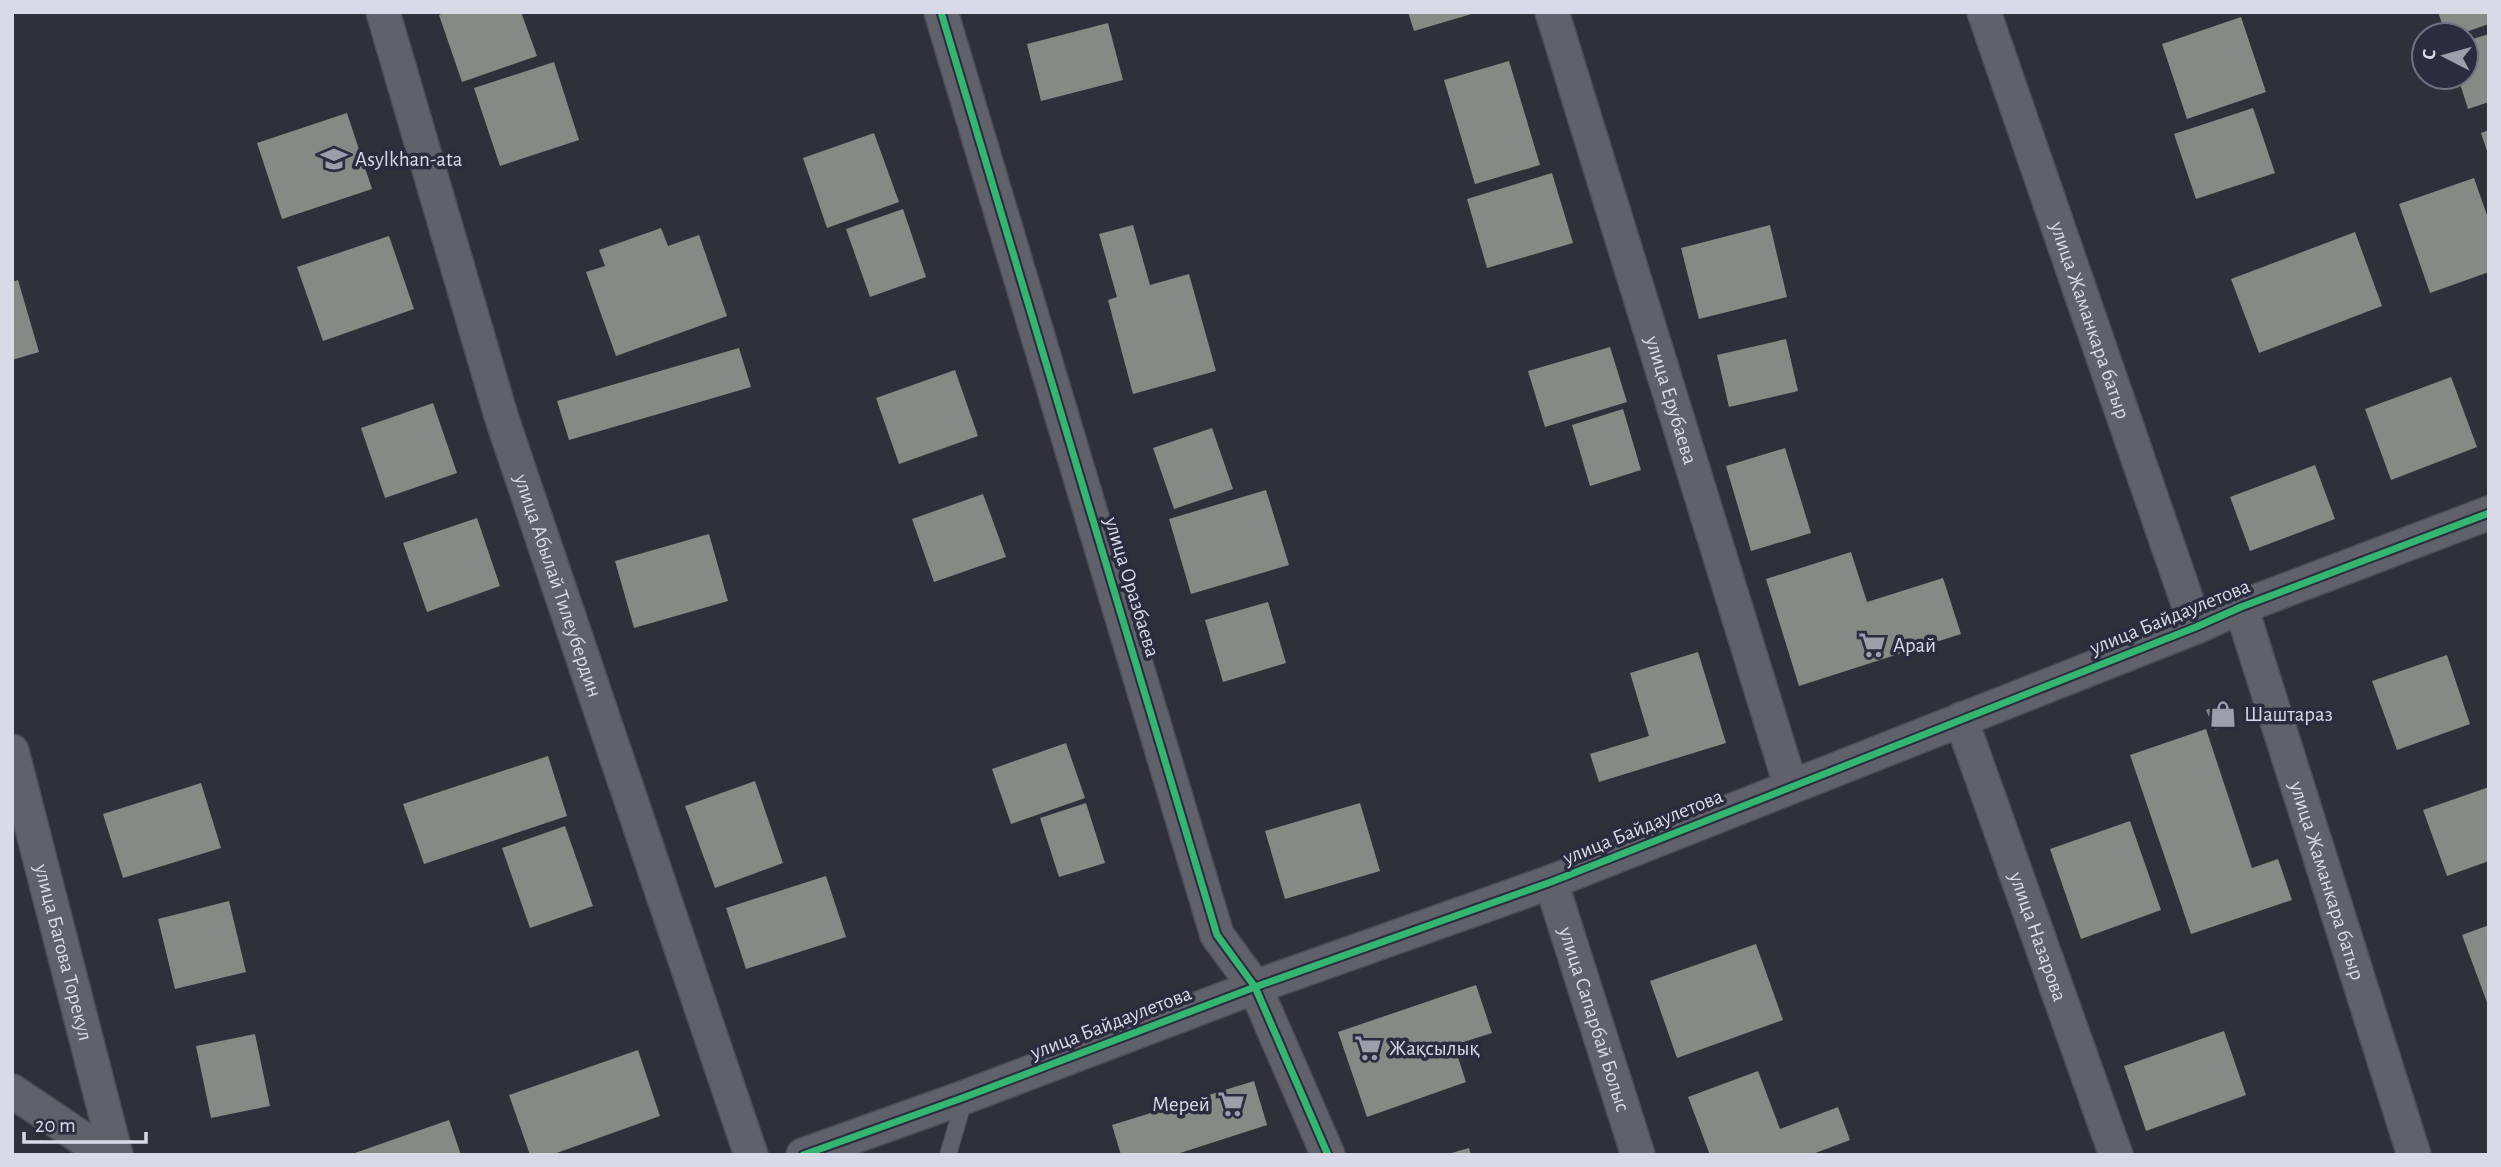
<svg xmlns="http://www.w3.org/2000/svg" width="2501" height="1167" font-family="'Alegreya Sans',sans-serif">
	<rect width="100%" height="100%" fill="#30303a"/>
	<path fill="#858b84" d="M446,12h75l16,44 -75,26 -23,-67z
		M1408,12h66l1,1 -61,18z
		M2438,12h51v12l-32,11h-11z
		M2241,17l25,75 -79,27 -25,-75z
		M1108,23l15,57 -82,21 -14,-57z
		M2489,34v68l-21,7 -10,-32h8v-36z
		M1509,61l31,104 -65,19 -31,-104z
		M554,62l25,78 -79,26 -26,-78z
		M2253,108l22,65 -79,26 -22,-65z
		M347,113l25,76 -90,30 -25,-76z
		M2489,130v24h-1l-7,-21z
		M874,133l25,69 -72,26 -24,-70z
		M1552,173l21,70 -86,25 -20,-69z
		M2474,178l15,43v51l-59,21 -31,-89z
		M903,209l23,68 -56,20 -24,-68z
		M1133,225l17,60 39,-11 27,97 -83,23 -25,-94 9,-3 -18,-63z
		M1770,225l17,72 -88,22 -18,-71z
		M661,228l7,18 31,-11 28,81 -111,40 -30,-84 19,-6 -6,-16z
		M2355,232l27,74 -123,47 -28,-74z
		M389,236l25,73 -91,32 -26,-74z
		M18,280l21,72 -27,8v-78z
		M1786,339l12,52 -69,16 -12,-52z
		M1610,347l17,55 -82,25 -17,-56z
		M739,348l12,39 -182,53 -12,-39z
		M955,370l23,66 -79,28 -23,-66z
		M2451,377l26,70 -86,33 -26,-71z
		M433,403l24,70 -72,25 -24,-70z
		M1623,409l18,61 -51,16 -18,-61z
		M1212,428l21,61 -59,20 -21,-61z
		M1785,448l26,85 -60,18 -25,-85z
		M2315,465l20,54 -85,32 -20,-54z
		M1266,490l23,75 -98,29 -22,-75z
		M983,494l23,63 -72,25 -22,-63z
		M477,518l23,68 -73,26 -24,-69z
		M709,534l19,67 -94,27 -19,-67z
		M1851,552l16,50 76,-24 18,56 -162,52 -33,-107z
		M1268,602l18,61 -63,19 -18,-62z
		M1698,652l28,91 -127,39 -9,-28 59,-18 -19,-63z
		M2447,655l23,69 -73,26 -25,-69z
		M2225,702l8,20 -18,8 -9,-20z
		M2206,729l46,139 26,-9 14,41 -101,34 -61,-179z
		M1066,743l19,55 -74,26 -19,-55z
		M548,756l19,60 -143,48 -21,-60z
		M755,781l28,82 -68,25 -30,-82z
		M201,783l20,65 -98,30 -20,-64z
		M2489,787v74l-42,15 -24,-66z
		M1086,803l19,60 -46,14 -19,-59z
		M1360,803l20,68 -95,28 -20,-68z
		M2130,821l31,89 -80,29 -31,-90z
		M565,826l28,80 -63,22 -28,-80z
		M826,876l20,61 -100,32 -20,-61z
		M229,901l17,71 -71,17 -17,-70z
		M2489,925v80h-1l-26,-70z
		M1756,944l27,76 -106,38 -27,-77z
		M1476,985l16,48 -38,12 12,37 -99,35 -29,-85z
		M2224,1031l22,64 -100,36 -22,-65z
		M255,1034l15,72 -59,12 -15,-72z
		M638,1050l22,66 -109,39h-21l-21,-60z
		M1758,1071l22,58 58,-22 12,33 -40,15h-100l-22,-58z
		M1254,1081l13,44 -93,30h-53l-9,-30z
		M449,1120l12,35h-109v-1z
		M1469,1148l2,7h-23v-1z"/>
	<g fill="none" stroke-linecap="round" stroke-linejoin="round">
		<defs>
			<path id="service" d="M948,1155l17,-58"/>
			<g id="minor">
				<path id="s1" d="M383,12l119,407 249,736"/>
				<path d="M941,12l276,923 38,52 73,168"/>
				<path id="s2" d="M1552,12l239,775"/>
				<path id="s3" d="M1984,12l212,615"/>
				<path id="s4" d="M2241,607l173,548"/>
				<path id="s5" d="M1961,719l155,436"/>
				<path id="s6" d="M12,751l104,404"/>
				<path id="s7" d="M1551,882l87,273"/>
				<path d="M12,1091l95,64"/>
				<path d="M803,1155l162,-58 290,-110 296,-105 645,-255 45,-20 248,-94"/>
			</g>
		</defs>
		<use href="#service" stroke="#4c4c54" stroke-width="18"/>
		<use href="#minor" stroke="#4c4c54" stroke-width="36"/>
		<use href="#service" stroke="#60616a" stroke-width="16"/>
		<use href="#minor" stroke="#60616a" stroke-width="33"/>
		<defs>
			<path id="cycleway" d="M941,12l276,923 38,52 73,168
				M803,1155l162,-58 290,-110 296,-105 645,-255 45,-20 248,-94"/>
		</defs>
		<use href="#cycleway" stroke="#2b2c3f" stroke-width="11"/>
		<use href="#cycleway" stroke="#33b770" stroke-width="7"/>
	</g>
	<defs>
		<symbol id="school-bare" viewBox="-9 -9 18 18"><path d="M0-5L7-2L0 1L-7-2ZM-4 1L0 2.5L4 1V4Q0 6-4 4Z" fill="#9e9eaa" stroke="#2b2c3f" stroke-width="2.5" paint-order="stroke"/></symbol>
		<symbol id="supermarket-bare" viewBox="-9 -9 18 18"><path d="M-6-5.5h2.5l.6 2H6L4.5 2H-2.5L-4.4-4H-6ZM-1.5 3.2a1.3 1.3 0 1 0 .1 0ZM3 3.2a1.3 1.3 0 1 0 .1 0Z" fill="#9e9eaa" stroke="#2b2c3f" stroke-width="2.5" paint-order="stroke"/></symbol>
		<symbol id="shop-bare" viewBox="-9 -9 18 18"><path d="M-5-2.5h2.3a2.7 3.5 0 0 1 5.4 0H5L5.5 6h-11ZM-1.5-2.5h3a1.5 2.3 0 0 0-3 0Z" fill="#9e9eaa" stroke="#2b2c3f" stroke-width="2.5" paint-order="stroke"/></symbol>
	</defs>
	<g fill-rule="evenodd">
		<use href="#school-bare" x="315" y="140" width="38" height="38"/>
		<use href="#supermarket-bare" x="1853" y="626" width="38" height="38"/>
		<use href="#shop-bare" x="2204" y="695" width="38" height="38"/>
		<use href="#supermarket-bare" x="1349" y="1029" width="38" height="38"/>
		<use href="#supermarket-bare" x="1212" y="1085" width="38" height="38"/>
	</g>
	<g text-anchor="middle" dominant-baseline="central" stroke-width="7" stroke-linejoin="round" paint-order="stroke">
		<g font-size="21" fill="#d9dae7" stroke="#2b2c3f" text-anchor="start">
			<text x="355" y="159">Asylkhan-ata</text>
			<text x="1893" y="645">Арай</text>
			<text x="2244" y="714">Шаштараз</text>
			<text x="1389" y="1048">Жақсылық</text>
			<text x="1210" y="1104" text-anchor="end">Мерей</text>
		</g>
		<g font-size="21" fill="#d9dae7" stroke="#2b2c3f">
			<text stroke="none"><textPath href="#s3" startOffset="326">улица Жаманкара батыр</textPath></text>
			<text stroke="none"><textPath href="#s2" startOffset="406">улица Ерубаева</textPath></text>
			<text stroke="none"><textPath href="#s1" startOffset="600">улица Абылай Тилеубердин</textPath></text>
			<text transform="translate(1132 587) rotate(73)">улица Оразбаева</text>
			<text transform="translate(2170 617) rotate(-22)">улица Байдаулетова</text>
			<text transform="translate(1643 827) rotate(-22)">улица Байдаулетова</text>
			<text stroke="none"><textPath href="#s4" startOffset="287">улица Жаманкара батыр</textPath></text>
			<text stroke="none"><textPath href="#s5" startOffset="231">улица Назарова</textPath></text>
			<text stroke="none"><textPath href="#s6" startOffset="208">улица Багова Торекул</textPath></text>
			<text stroke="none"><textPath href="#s7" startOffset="144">улица Cапарбай Болыс</textPath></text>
			<text transform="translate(1111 1023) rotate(-21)">улица Байдаулетова</text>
		</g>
	</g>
	<rect width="2501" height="1167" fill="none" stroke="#d9dae7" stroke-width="28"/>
	<g transform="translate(2445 56) rotate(276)"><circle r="33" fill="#2b2c3f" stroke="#717282" stroke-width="2"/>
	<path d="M0-5L12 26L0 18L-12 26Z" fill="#9e9eaa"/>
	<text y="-10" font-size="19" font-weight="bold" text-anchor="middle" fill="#d9dae7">С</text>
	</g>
	<path d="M24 1132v10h122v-10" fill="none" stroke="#d9dae7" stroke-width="3.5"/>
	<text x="35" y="1132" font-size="21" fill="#d9dae7" stroke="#2b2c3f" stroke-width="5" paint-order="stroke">20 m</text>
</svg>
